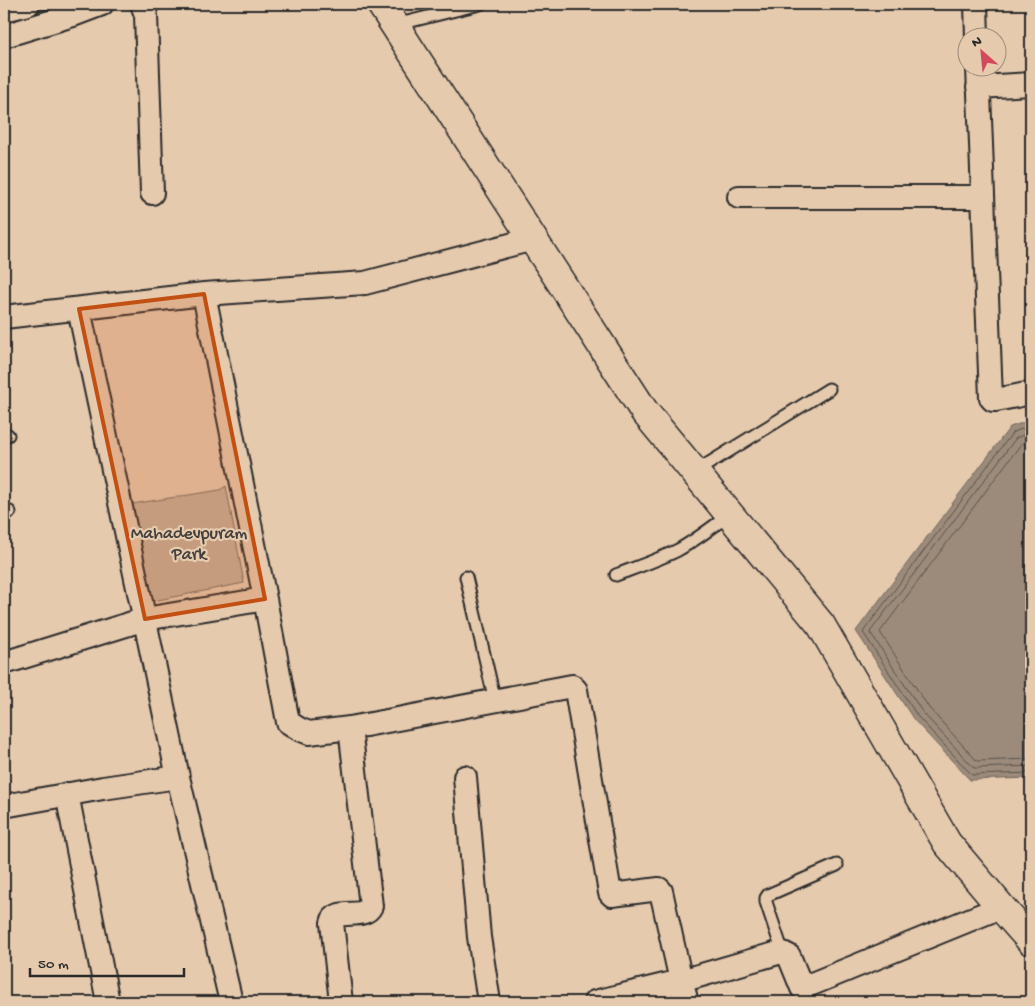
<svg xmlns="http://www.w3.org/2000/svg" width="1035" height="1006" font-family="'Gochi Hand',sans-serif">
	<rect width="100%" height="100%" fill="#e6caae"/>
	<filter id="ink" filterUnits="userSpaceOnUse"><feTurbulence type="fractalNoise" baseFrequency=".02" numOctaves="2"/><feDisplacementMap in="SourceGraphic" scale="10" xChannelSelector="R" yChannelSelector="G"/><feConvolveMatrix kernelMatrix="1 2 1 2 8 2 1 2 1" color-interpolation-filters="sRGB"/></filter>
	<g filter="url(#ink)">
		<path fill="#c7b099" stroke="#796e62" d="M226,486l18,97 -91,18 -21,-97 88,-14z"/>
		<path fill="#9c8b7a" stroke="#6f655a" d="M1031,420v358l-61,2 -56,-60 -58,-89 154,-204z"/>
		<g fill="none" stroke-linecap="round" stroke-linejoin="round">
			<path stroke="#58514b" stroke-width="1" d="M1031,426l-18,6 -150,200 55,85 54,58 59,-2
				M1031,432l-15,6 -146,194 53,81 51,55 57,-2
				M1031,440l-10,4 -141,188 49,76 48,53 54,-2"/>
			<path stroke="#6f655a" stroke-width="6" d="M4,23l62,-19"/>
			<defs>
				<path id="service" d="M395,25l85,-21
					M4,436l4,-1
					M695,472l134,-83
					M4,513l6,-1
					M616,575c21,-8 42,-15 62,-25 18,-10 35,-23 52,-36
					M466,577l29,124
					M783,953l-17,-51v-4l2,-3 69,-30"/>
				<path id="minor" d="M142,4l4,11 6,178
					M976,4l1,34
					M4,10l24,-6
					M4,36l69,-21 29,-11
					M978,68l13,330 2,2h3l35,-7
					M978,87l53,-3
					M739,197h244
					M204,294l61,305 23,123 11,7 10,4 41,-5 222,-42 4,4 34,203 2,2 47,-6 2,2 20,90 6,21
					M79,309l99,468 53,225
					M4,317l200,-23 161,-11 168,-44
					M4,663l141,-44 120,-20
					M465,777l14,160 10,65
					M67,794l41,208
					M4,806l99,-18 75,-11
					M341,1002l-9,-79c3,-17 32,-2 39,-17l-21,-178
					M595,1002l86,-21 97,-28h5l6,3 13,32 199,-81"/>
				<path id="tertiary" d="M381,4l263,407 177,214 126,218 54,64 30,34"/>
			</defs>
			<use href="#service" stroke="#2b2b2b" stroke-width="15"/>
			<use href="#minor" stroke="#2b2b2b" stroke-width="26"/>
			<use href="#tertiary" stroke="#2b2b2b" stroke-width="31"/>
			<use href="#service" stroke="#e6caae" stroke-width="11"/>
			<use href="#minor" stroke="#e6caae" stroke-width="22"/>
			<use href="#tertiary" stroke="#e6caae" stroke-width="28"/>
		</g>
	</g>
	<path fill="#c25012" fill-opacity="0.2" stroke="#c25012" stroke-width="4" stroke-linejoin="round" d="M204,294l61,305 -120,20 -66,-310z"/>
	<g text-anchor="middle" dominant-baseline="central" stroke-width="4.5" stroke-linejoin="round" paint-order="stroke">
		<g font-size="18" fill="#423f3c" stroke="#e6caae">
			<text x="189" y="534">Mahadevpuram<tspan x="189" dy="21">Park</tspan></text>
		</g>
	</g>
	<rect width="1035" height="1006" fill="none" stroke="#e6caae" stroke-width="20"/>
	<rect x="10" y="10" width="1015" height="986" fill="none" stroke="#2b2b2b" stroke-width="2" filter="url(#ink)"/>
	<g transform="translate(982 52) rotate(333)"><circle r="24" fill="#e6caae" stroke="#9b8a7a"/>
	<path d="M0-4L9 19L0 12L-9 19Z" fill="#d1495b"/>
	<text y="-8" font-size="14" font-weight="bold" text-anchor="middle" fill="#2b2b2b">N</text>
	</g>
	<path d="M30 968v8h154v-8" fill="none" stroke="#2b2b2b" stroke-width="2.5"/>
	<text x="38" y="968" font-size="15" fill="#2b2b2b" stroke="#e6caae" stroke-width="4" paint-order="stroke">50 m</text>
</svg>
